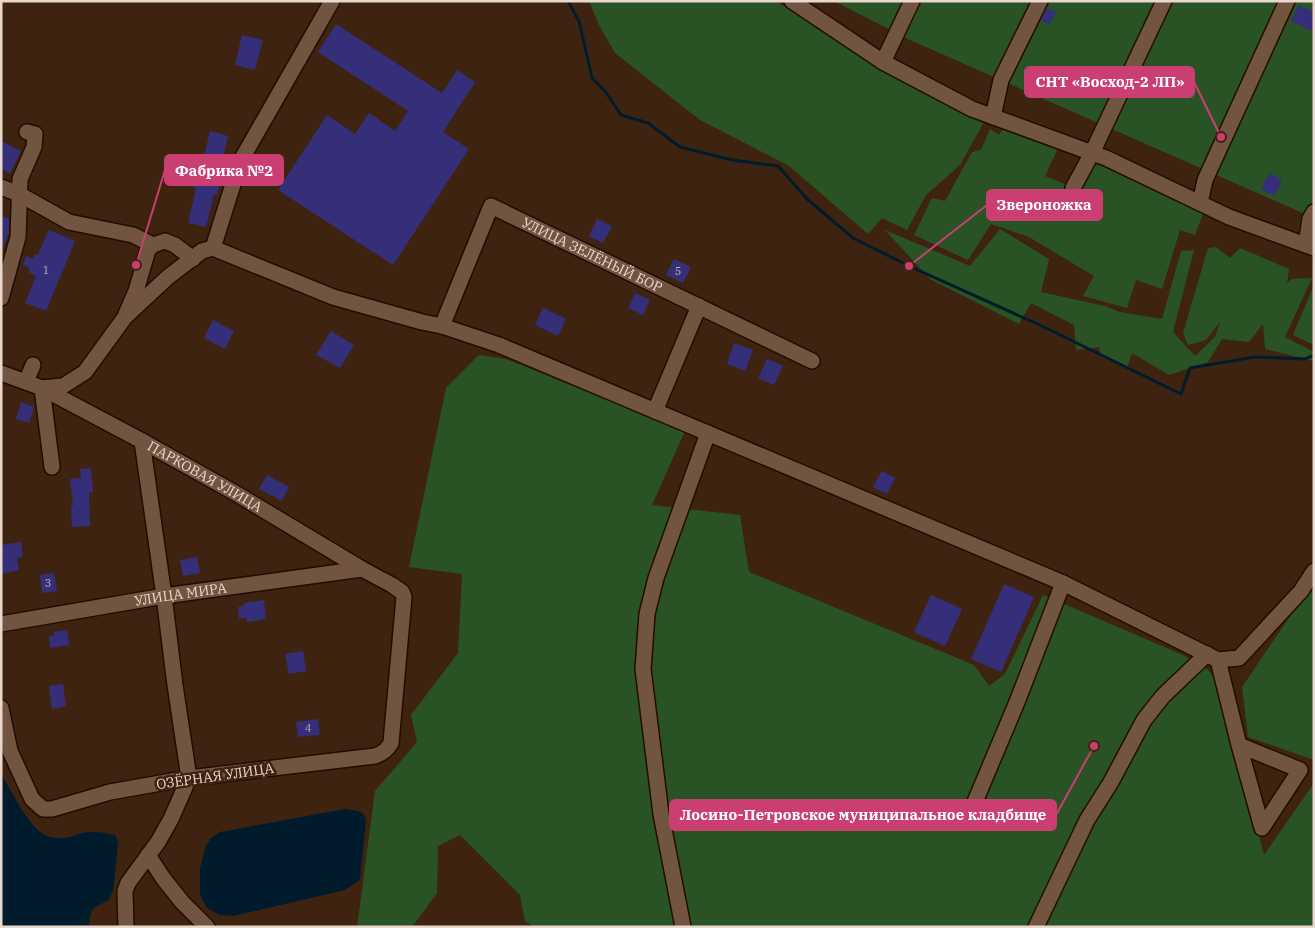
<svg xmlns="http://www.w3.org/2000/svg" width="1315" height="928" font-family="'IBM Plex Serif',serif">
	<rect width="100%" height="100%" fill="#3e2410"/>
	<path fill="#295324" d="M589,1h187l102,66 106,55 -24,43 -34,30 -19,35 -25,-12 -14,16 -79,-68 -89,-46 -85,-67 -16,-28z
		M834,1h480v217l-404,-178z
		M1005,125l54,21 -14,30 22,9 -1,6 5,5 22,-34 110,52 -8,21 -15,-5 -18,59 -26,-9 -9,28 -44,-12 11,-20 -65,-39 -38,-13 -23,36 -54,-25 18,-37 13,3 27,-49 9,-2 9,-21 9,6z
		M1000,229l49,30 -8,33 64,14 15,6 42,7 19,-68 13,-1 -21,82 22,24 20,-19 5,-15 -14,18 -18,5 -5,-12 25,-85 8,-1 14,11 10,-10 49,21 -2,14 5,-4 20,-1 -27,59 29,15v9l-49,-12 -2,-25 -14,18 -27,-3 -14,23 -39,13 -37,-22 -5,15 -26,-11 -2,-10 -23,3 -2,-25 -43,-22 -12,21 -89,-45 -45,-49 85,36z
		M1314,285v60l-21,-10z
		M479,355l27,4 179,72 -33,74 88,10 9,57 225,93 15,21 16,-12 38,-79 140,60 25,15 11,14 45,171 50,-72v144h-780l-9,-6 -5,-26 -60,-60 -22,11 -1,47 -25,34h-55l18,-136 42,-49 -6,-27 47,-62 4,-79 -53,-7 37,-179z
		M1314,581v179l-66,-23 -6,-50z"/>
	<path fill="#001b2b" d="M1,774c10,16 29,56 46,62 7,3 17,2 23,1 4,-1 8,-3 12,-4 11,-2 24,-1 34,3l2,9 -5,46 -5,10c-16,6 -18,9 -19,26h-88z
		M345,809l12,2 6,2 3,7 -6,59 -6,5 -9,6 -112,26 -13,-1 -13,-7 -7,-13v-26l5,-21 6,-10 9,-6z"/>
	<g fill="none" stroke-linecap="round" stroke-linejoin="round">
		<path stroke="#001b2b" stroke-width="3" d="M568,1l11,20 13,57 13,13 16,24 27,8 32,24 52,13 46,6 29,33 46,39 56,28 135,61 137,67 9,-26 65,-11 50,2 9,-4"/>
	</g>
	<path fill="#342f78" d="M1299,5l15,7v20l-23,-11z
		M1047,8l9,4 -6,13 -9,-5z
		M336,24l106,69 15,-23 18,12 -32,50 26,17 -76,116 -115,-75 49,-75 28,19 14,-21 26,18 13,-20 -90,-59z
		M242,35l21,5 -8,30 -20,-5z
		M210,131l18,5 -7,31 2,1 -6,27 -3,-1 -8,33 -18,-4 8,-35 -3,-1 1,-5 -11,-2 6,-23 14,4z
		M1,141l20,10 -11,22 -9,-4z
		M1269,173l13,7 -7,16 -14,-7z
		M1,216l8,3v14l-7,17z
		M597,219l15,7 -9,17 -14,-7z
		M49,230l26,11 -29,70 -21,-8 11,-27 -8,-4 2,-4 -7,-3 3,-9 7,3 2,-5 3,1z
		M674,259l17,8 -8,16 -17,-8z
		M635,293l15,7 -7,15 -15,-7z
		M543,308l23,11 -8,17 -23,-11z
		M213,320l21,11 -9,18 -21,-11z
		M331,331l23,14 -14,23 -24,-13z
		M734,343l19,7 -8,21 -18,-7z
		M767,359l16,7 -9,19 -16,-7z
		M21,402l13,5 -5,16 -13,-4z
		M91,468l2,24 -4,1 1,33 -18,1 -1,-21h2l-3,-27 11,-1 -1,-9z
		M882,471l13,7 -8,16 -14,-7z
		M267,475l22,12 -7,14 -23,-12z
		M21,542l2,15 -6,1 2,12 -18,4v-29z
		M197,557l3,16 -17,3 -3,-16z
		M54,573l3,18 -15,2 -2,-18z
		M1004,584l30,13 -33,75 -30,-13z
		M931,595l31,14 -17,37 -31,-14z
		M264,600l2,19 -19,3 -1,-4h-7l-1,-11 6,-1v-3z
		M67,630l2,15 -19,3 -1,-12h5l-1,-4z
		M303,651l3,20 -17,3 -4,-20z
		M63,684l3,22 -14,3 -3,-23z
		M318,719l2,16 -22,2 -2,-15z"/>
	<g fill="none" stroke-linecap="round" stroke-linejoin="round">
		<defs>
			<g id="minor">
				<path d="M792,1l91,61 89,47 134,49 123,59 85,31"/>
				<path d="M883,62l29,-61"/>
				<path d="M993,117l8,-37 39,-79"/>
				<path d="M1,187l18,7 50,28 64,13 20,10"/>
				<path d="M1073,188l19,-35 72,-152"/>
				<path d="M1200,203l5,-23 82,-179"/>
				<path d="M1306,245l4,-26 4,-7"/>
				<path d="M213,248l27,-86 92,-161"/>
				<path d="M1,298l17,-61 2,-58 14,-32 1,-13 -8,-2"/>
				<path d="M126,314l10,-23 12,-41 5,-5 12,-4 10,4 18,14"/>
				<path id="s1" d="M442,326l49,-120 321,155"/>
				<path id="s2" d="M1,373l41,15 100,53 95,53 125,75 30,16 10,7 2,5 -13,146c-4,7 -8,10 -16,13l-186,22 -79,14 -58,17h-9l-11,-10 -22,-48 -9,-43"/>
				<path d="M26,382l7,-17"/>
				<path d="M42,388l21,-2 22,-14 40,-55 43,-40 34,-26 11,-3 120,49 89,25 20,4 57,19 564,238 155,77 21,-2 62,-67 13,-20"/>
				<path d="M42,388l10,79"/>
				<path d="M655,411l44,-105"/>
				<path id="s3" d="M1,624l163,-28 198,-27"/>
				<path d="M1218,660l21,85 23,83 38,-58 -61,-25"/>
				<path d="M969,816l48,-114 46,-119"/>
				<path d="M148,855l15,23 19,24 25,25"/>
				<path d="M126,927l-1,-36 3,-8 30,-41 13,-23 18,-41 -14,-93 -11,-89 -22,-155"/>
				<path d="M683,927l-22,-113 -18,-145 4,-55 9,-36 52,-145"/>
				<path d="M1036,927l51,-107 24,-38 33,-62 19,-24 44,-42"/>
			</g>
		</defs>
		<use href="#minor" stroke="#230c00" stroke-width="18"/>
		<use href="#minor" stroke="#725540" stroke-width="15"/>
	</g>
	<g text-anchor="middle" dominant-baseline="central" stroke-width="5" stroke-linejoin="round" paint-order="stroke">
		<g font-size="11" fill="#bcaeb7">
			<text x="46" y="270">1</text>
			<text x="678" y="271">5</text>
			<text x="48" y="583">3</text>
			<text x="308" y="728">4</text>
		</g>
		<g font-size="14" fill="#e9d8cc" stroke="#3e2410">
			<text stroke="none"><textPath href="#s1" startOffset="242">УЛИЦА ЗЕЛЁНЫЙ БОР</textPath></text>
			<text stroke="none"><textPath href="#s2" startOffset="229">ПАРКОВАЯ УЛИЦА</textPath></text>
			<text stroke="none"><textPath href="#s3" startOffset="182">УЛИЦА МИРА</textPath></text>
			<text transform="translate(215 776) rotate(-8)">ОЗЁРНАЯ УЛИЦА</text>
		</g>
	</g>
	<path fill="none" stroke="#ca3e72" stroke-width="2" d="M1221 137L1194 82M136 265L165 170M909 266L987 205M1094 746L1056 815"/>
	<g fill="#ca3e72" stroke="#3e2410" stroke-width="2">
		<circle cx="1221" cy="137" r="5"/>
		<circle cx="136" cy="265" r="5"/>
		<circle cx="909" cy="266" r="5"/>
		<circle cx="1094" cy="746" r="5"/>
	</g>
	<g fill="#ca3e72" stroke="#ca3e72" stroke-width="2">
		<rect x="1025" y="67" width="169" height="30" rx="5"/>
		<rect x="165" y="155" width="118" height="30" rx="5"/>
		<rect x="987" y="190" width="115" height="30" rx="5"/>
		<rect x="670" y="800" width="386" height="30" rx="5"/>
	</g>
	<g font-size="15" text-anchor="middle" font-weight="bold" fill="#fff">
		<text x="1110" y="87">СНТ «Восход-2 ЛП»</text>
		<text x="224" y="176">Фабрика №2</text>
		<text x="1044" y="210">Звероножка</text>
		<text x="863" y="820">Лосино-Петровское муниципальное кладбище</text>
	</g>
	<rect width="1315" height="928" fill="none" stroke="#e9d8cc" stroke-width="5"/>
</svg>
